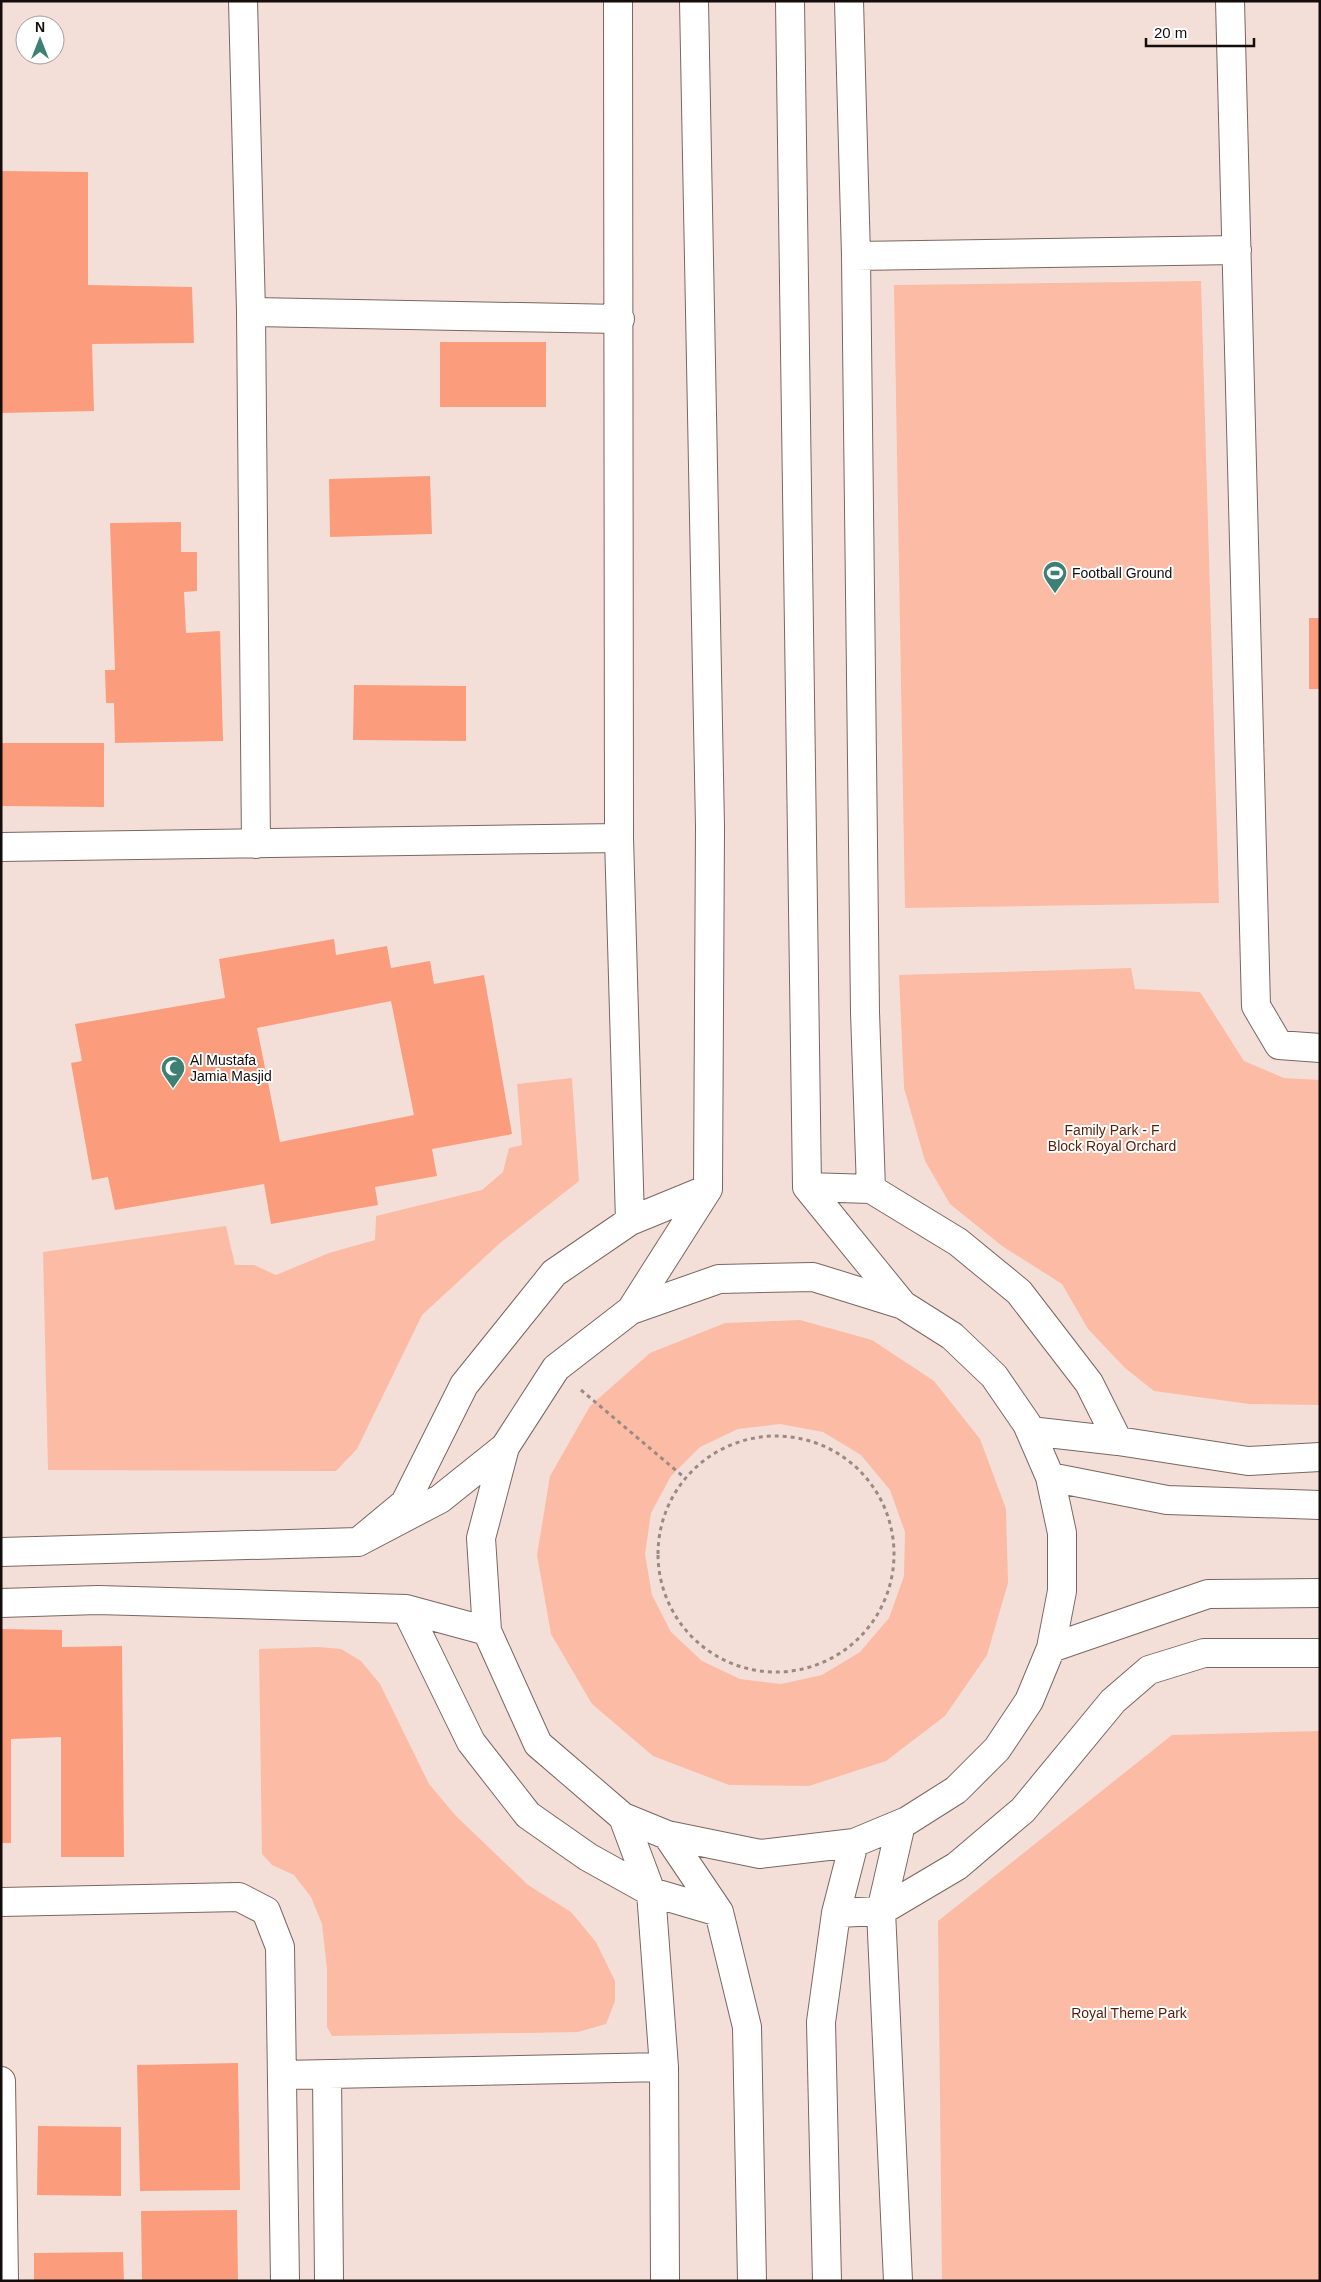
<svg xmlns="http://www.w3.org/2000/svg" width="1321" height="2282" font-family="Helvetica,sans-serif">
	<rect width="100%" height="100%" fill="#f4dfd8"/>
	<path fill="#fcbba5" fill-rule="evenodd" d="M1201,281l18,622 -314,5 -11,-623z
		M1131,968l4,21 65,3 44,69 40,17 36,2v325l-71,-1 -95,-13 -29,-23 -37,-39 -26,-45 -60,-38 -52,-42 -25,-43 -21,-73 -5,-113z
		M572,1078l7,103 -79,62 -78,72 -65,134 -21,22 -288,-1 -5,-218 183,-26 9,39h19l22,10 53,-22 46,-13 1,-24 106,-26 21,-18 6,-24 13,-3 -5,-61z
		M800,1320l72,20 62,41 46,58 26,70 2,74 -21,72 -42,61 -59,45 -77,25 -80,-1 -76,-29 -61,-52 -41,-70 -14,-79 13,-79 40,-70 60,-53 75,-30zM780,1424l43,8 38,23 29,35 15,42 -1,44 -15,42 -29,34 -38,23 -41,9 -41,-5 -38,-18 -31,-29 -19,-37 -7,-41 6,-41 20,-37 29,-29 38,-18z
		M319,1647l22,2 20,12 19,23 49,100 27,32 72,69 43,27 25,30 19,39v20l-9,23 -28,8 -246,4 -5,-9v-58l-5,-45 -11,-27 -17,-22 -22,-10 -10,-11 -3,-205z
		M1320,1731v550h-378l-4,-360 234,-186z"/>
	<path fill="#fb9c7c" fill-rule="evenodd" d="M1,171l87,1v113l104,2 2,56 -102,1 2,67 -93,2z
		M440,342h106v65h-106z
		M430,476l2,58 -102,3 -1,-58z
		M181,522v30h16v39l-13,1 2,41 34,-2 3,110 -108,2 -1,-40h-8l-1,-33h10l-5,-147z
		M1309,618h11v71h-11z
		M354,685l112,1v55l-113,-1z
		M1,743h103v64l-103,-1z
		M334,939l2,16 51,-9 4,22 39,-7 4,23 50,-9 28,159 -80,15 5,27 -62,11 3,18 -107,19 -7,-40 -149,26 -7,-33 -16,3 -21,-117 11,-2 -7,-37 150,-26 -6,-39zM391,1001l23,114 -134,27 -23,-114z
		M1,1629l61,1v17l60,-1 2,211h-63v-120l-50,2v104h-10z
		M238,2063l2,127 -100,1 -3,-126z
		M38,2126l83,1v69l-84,-1z
		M237,2210l1,71h-96l-1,-70z
		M123,2252l1,29h-90v-28z"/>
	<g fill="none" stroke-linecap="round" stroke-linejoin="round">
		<defs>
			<path id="minor" d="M243,1l8,311 5,532
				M790,1l17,1186 96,118 49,31 42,40 33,48 23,53 12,56v58l-11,57 -22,53 -32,48 -41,41 -49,31 -53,22 -94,11 -93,-19 -44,-18 -85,-73 -51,-113 -6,-93 24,-91 51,-79 75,-58 88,-31 94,-2 90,28
				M849,1l7,255 9,756 6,177 87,53 61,50 70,91 29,58
				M1230,1l26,1005 23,39 41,3
				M856,256l381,-6
				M251,312l369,7
				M1,847l618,-9
				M807,1187l64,2
				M630,1221l78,-32
				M631,1310l77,-121 2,-362 -16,-826
				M1030,1431l88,10 130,20 72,-4
				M1050,1477l117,23 153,5
				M358,1542l47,-39 59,-118 90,-112 76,-52 -11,-383 -1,-837
				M1,1552l357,-10 82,-43 65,-52
				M1,1603l97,-3 308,9 81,22
				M406,1609l65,133 57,73 60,42 63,35 68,20
				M1051,1648l157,-54 112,-1
				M623,1817l28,75 13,175 1,214
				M667,1835l52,77 28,115 5,254
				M1,1902l238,-5 27,14 14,36 5,334
				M836,1913l45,-2 76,-45 66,-56 90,-109 36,-31 55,-17h116
				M282,2075l382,-8
				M327,2075l2,206
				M1,2081l3,200
				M827,2281l-6,-259 15,-109 18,-70
				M898,2281l-17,-370 20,-87"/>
		</defs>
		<use href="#minor" stroke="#7a6761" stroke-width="30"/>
		<path stroke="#998a85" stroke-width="3" stroke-dasharray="4 4" stroke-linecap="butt" d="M581,1390l104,88
			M658 1554a118 118 0 1 1 236 0a118 118 0 1 1-236 0Z"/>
		<use href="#minor" stroke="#fff" stroke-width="28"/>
	</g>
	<defs>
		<symbol id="stadium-pin" viewBox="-11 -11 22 30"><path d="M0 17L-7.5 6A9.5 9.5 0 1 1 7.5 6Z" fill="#3e8174" stroke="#fff"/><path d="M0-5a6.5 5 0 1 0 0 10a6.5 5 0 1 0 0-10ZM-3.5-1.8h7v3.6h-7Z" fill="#fff"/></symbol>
		<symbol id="mosque-pin" viewBox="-11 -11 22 30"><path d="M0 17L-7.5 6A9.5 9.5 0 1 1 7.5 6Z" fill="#3e8174" stroke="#fff"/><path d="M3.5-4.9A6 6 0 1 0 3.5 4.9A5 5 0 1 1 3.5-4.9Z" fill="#fff"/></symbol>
	</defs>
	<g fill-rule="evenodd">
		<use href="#stadium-pin" x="1041" y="559" width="28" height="38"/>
		<use href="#mosque-pin" x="159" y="1054" width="28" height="38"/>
	</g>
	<g text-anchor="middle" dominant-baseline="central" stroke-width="4" stroke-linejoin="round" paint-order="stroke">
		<g font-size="14" fill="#140d0b" stroke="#fff" text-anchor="start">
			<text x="1072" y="573">Football Ground</text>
			<text x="190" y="1060">Al Mustafa<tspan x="190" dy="16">Jamia Masjid</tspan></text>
		</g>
		<g font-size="14" fill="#571d06" stroke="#fff">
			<text x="1112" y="1130">Family Park - F<tspan x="1112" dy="16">Block Royal Orchard</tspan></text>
			<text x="1129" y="2013">Royal Theme Park</text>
		</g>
	</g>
	<rect width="1321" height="2282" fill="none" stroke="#140d0b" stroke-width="5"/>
	<g transform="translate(40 40)"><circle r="24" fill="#ffffff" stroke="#a19e9d"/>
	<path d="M0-4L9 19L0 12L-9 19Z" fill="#3e8174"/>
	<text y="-8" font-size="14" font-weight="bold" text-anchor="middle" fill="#140d0b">N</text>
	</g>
	<path d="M1146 38v8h108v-8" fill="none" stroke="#140d0b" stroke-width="2.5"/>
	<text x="1154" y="38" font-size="15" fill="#140d0b" stroke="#ffffff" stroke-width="4" paint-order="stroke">20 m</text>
</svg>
